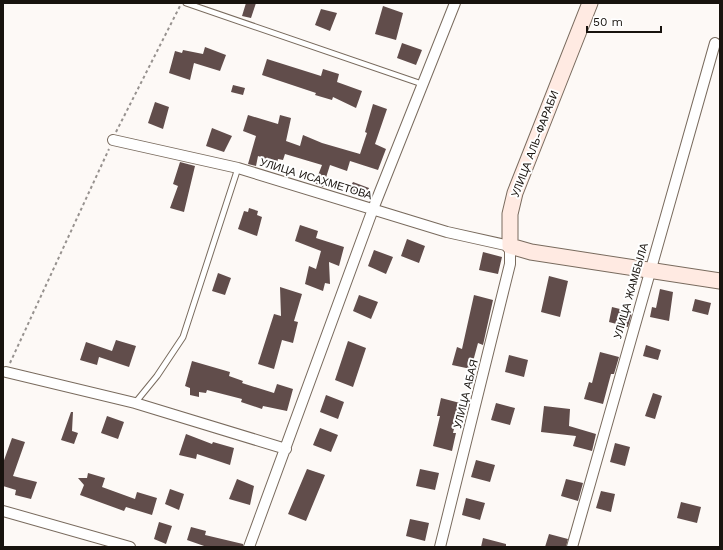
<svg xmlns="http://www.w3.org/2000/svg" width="723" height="550" font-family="'Work Sans',sans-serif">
	<rect width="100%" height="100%" fill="#fdf9f6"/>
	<path fill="#614d4b" d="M246,3h10l-5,15 -9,-2z
		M383,6l20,7 -7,27 -21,-6z
		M321,9l16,4 -7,18 -15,-6z
		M402,43l20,7 -6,15 -19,-7z
		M205,47l21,8 -6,16 -26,-8 -4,17 -21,-7 6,-22 7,2 1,-3 20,4z
		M267,59l54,17 2,-7 16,5 -2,8 25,9 -6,17 -23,-11 -1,3 -17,-5 1,-2 -54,-18z
		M233,85l12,3 -2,7 -12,-3z
		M155,102l14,5 -6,22 -15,-6z
		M373,104l14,5 -12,35 11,5 -8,21 -28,-9 -3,10 -17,-6 -7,22 -8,-4 7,-18 -37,-11 -2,6 -5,-1 -1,4 -19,-7 -2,10 -8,-2 8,-28 -13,-5 5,-16 30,9 2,-9 11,3 -5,23 14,5 3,-11 19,8 38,11 7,-21 -2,-1z
		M212,128l20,8 -8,16 -18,-6z
		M180,162l15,4 -11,46 -14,-4 8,-22 -5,-2z
		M353,182l16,6 -4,11 -17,-8z
		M249,208l9,3 -1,4 5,2 -5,19 -19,-7 6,-18 4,1z
		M300,225l18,6 -2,7 28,9 -5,19 -10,-4 1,22 -5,-1 -2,8 -18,-7 4,-18 7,3 5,-18 -26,-10z
		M407,239l18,7 -6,17 -18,-7z
		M374,250l19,7 -7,17 -18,-8z
		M483,252l19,5 -4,17 -19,-4z
		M218,273l13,5 -6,17 -13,-4z
		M549,276l19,5 -8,36 -19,-5z
		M280,287l22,7 -8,27 4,1 -5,21 -11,-3 -8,29 -16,-5 16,-50 7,2z
		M660,289l13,3 -4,29 -19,-4 2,-10 4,1z
		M359,295l19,7 -7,17 -18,-8z
		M474,295l19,5 -10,45 -5,-2 -7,26 -19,-4 5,-18 5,2z
		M695,299l16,4 -3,12 -16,-4z
		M612,307l20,5 -4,15 -19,-5z
		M116,340l20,6 -7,21 -30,-10 -2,8 -17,-5 6,-18 26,9z
		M348,341l18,7 -13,39 -18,-7z
		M646,345l15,5 -3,10 -15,-4z
		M600,352l19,5 -5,17h-3l-8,30 -19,-5 5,-17 3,1z
		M509,355l19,5 -4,17 -19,-5z
		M192,361l38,11 -1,4 14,5 -1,2 32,10 3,-9 16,5 -6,22 -24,-5 -1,3 -21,-7 1,-3 -35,-9 -1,3 -7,-1v5l-9,-2v-7l-5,-2z
		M653,393l9,3 -7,23 -10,-3z
		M326,395l18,7 -6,17 -18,-7z
		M441,398l19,5 -7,30h3l-4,18 -19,-5 7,-30h-3z
		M496,403l19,5 -5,17 -19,-5z
		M544,406l26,3 -1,17 27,8 -4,17 -19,-5 3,-10 -35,-4z
		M71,412h2l-1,19 6,2 -4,11 -13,-4z
		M107,416l17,6 -6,17 -17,-6z
		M320,428l18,7 -7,17 -18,-7z
		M186,434l26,10 1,-2 21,6 -4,17 -33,-11 -1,5 -17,-4z
		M12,438l13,4 -12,34 24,6 -6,17 -16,-4 1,-5 -13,-4v-23z
		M615,443l15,4 -5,19 -15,-4z
		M476,460l19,5 -5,17 -19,-5z
		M307,469l18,6 -19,46 -18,-7z
		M420,469l19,4 -4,17 -19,-4z
		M88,473l17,5 -3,9 33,12 2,-7 20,6 -5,17 -26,-8 -2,4 -44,-16 4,-10 -6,-7h9z
		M237,479l17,7 -4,19 -21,-6z
		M566,479l17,4 -5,18 -17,-5z
		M170,489l14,5 -5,16 -14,-6z
		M601,491l14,3 -4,18 -15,-4z
		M466,498l19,5 -5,17 -18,-5z
		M681,502l20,5 -4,16 -20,-5z
		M410,519l19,4 -4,18 -19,-5z
		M159,522l13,4 -6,18 -12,-5z
		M191,527l15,4 -1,4 38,9v3h-36l-20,-7z
		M549,534l19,5 -2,8h-21z
		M483,538l23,6v3h-25z"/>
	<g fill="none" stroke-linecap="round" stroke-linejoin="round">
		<defs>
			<path id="lane" d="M186,3l236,81
				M135,403l22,-27 26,-39 55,-169"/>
			<path id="street" d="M113,140l125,28 209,64 63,14v18l-70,283
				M6,372l129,31 151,46
				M3,511l127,36
				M249,547l124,-338 82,-206
				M572,547l143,-504"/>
			<path id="secondary" d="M590,3l-75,190 -5,21v32l21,6 189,29"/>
		</defs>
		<use href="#lane" stroke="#796b5e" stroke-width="7"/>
		<use href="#street" stroke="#796b5e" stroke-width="12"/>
		<use href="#secondary" stroke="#796b5e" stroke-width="17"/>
		<path stroke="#97928f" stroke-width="2" stroke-dasharray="3 3" stroke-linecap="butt" d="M116,132l64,-126
			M10,363l99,-214"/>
		<use href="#lane" stroke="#fff" stroke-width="5"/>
		<use href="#street" stroke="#fff" stroke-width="10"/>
		<use href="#secondary" stroke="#ffeae2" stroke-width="15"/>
	</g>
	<g text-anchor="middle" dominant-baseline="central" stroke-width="4" stroke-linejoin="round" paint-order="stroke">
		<g font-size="11" fill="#18130e" stroke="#fff">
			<text transform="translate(535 144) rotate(-69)">УЛИЦА АЛЬ-ФАРАБИ</text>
			<text transform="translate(316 179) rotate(17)">УЛИЦА ИСАХМЕТОВА</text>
			<text transform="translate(631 291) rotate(-74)">УЛИЦА ЖАМБЫЛА</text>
			<text transform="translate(466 394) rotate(-76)">УЛИЦА АБАЯ</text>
		</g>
	</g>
	<rect width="723" height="550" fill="none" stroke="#18130e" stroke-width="8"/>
	<path d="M587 26v6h74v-6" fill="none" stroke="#18130e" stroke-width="2"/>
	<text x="593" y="26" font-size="12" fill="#18130e" stroke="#ffffff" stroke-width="3" paint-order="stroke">50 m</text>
</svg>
